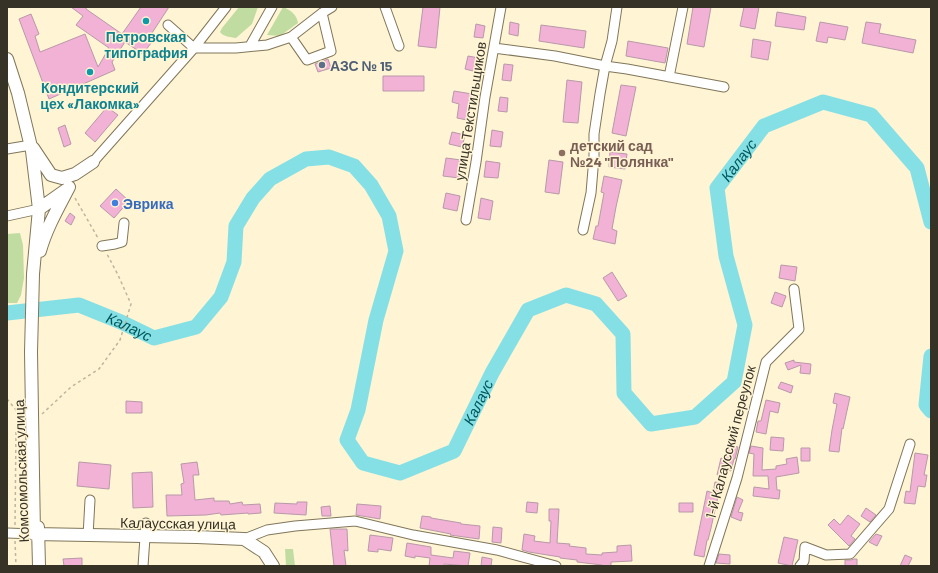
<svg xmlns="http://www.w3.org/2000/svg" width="938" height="573" font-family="Barlow,sans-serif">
	<rect width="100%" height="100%" fill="#fff4d4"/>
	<path fill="#c0dca1" d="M239,7h19l-6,17 -16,14c-6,-1 -12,-1 -16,-6l2,-4z
		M283,7c8,3 14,8 15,16l-18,13 -13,-1z
		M20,233l3,12 1,33 -3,17 -4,8h-10v-69z
		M285,549h8l2,17h-9z"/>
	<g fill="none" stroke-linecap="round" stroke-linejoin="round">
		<g stroke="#85e0e5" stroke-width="15">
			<path id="s1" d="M7,313l72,-8 42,17 33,16 42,-11 25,-30 13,-35 2,-36 17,-28 17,-19 36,-20 23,-2 25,9 17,19 18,31 7,35 -20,69 -18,90 -11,30 16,23 37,10 54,-22 38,-78 36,-63 38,-15 30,9 27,30 1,59 27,31 44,-7 39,-35 11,-57 -19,-69 -9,-68 47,-62 59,-24 48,13 46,53 14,54"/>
			<path d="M931,356l-5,49 5,6"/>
		</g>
	</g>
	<path fill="#f2b2d5" stroke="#b899a9" d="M71,7h15v2l36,25 19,-27h28l-19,29 4,3 -11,15 -18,-12 -13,20 3,8 -66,29 -30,-80 12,-5 8,20 -4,2 5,16 45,-18 13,33 11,-19 -33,-23 7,-9z
		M423,7h17l-4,41 -18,-2z
		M693,7h18l-7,40 -17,-3z
		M744,7h15l-4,22 -15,-3z
		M777,12l29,5 -2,13 -29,-4z
		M510,22l9,2 -1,12 -9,-2z
		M820,22l28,5 -3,13 -17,-3 -1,6 -11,-2z
		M866,22l15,2 -2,9 37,7 -3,13 -51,-10z
		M476,24l9,2 -2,12 -9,-1z
		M541,25l45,6 -2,17 -45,-7z
		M753,39l18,3 -3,18 -17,-3z
		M628,41l40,7 -3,15 -39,-7z
		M468,56l11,2 -2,14 -12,-3z
		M328,59l3,9 -13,4 -3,-8z
		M504,64l9,1 -2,16 -9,-1z
		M383,76h41v15h-41z
		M567,80l15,2 -4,41 -15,-1z
		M621,85l15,2 -10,49 -14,-3z
		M454,91l18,3 -5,26 -10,-2 2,-14 -7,-2z
		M500,97l8,1 -1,14 -9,-1z
		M107,107l11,8 -23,27 -10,-9z
		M65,125l6,19 -7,3 -6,-19z
		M492,130l11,2 -2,15 -11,-1z
		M452,132l13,3 -3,12 -13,-3z
		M610,152l17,2 -2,15 -16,-2z
		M446,158l15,2 -2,18 -16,-2z
		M549,160l14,2 -4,32 -14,-2z
		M486,161l14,2 -2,15 -14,-1z
		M604,176l18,4 -6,27 -4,22 5,2 -2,13 -22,-5 3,-13h2l6,-33 -3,-1z
		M116,189l13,12 -15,17 -14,-12z
		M446,193l14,3 -3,15 -14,-3z
		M481,198l12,3 -3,19 -12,-2z
		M70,213l5,4 -4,8 -6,-4z
		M781,265l16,2 -2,14 -16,-3z
		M612,272l15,24 -9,5 -15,-23z
		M775,292l11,4 -4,11 -11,-4z
		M794,360v2l17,2 -1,10 -10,-1 1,-8 -13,5 -3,-7z
		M781,382l12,4 -2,7 -13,-5z
		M835,393l15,4 -7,32 -1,-1 -3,24 -10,-1 3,-21 5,-26 -4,-1z
		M766,400l14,3 -2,10 -8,-2 -4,23 -10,-2 2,-11h3z
		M126,401l16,1v11h-16z
		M771,437l13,1 -1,13 -13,-1z
		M728,445l10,2 -3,12h-1l-3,12 -3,-1 -1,5h-10l4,-17 4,2z
		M751,446l12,2 -1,22 14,-1v-3l11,-2 -1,-5 11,-2 2,16 -23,4 1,13h3l-1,9 -26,-3 1,-9 15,2 -1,-13h-15l1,-22 -5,-1z
		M801,448h9v13h-9z
		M915,453l13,2 -4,20h3l-2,12 -7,-1 -3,18 -11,-1 2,-12 4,1z
		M79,462l32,3 -2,24 -32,-3z
		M197,462l2,13h-6l2,25 19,-2v3h15l1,3 12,-2 1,3 17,-1 1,9 -13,1v-1l-27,2 -1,-2 -14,2 -39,1 -1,-21h16l-1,-11 3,-1 -3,-19z
		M152,472l1,35 -20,1 -1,-35z
		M715,482l6,1 -10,45 -3,12h-1l-3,17 -10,-2 13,-64 6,2z
		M737,497l6,3 -5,12 5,1 -2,8 -10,-4z
		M297,502h10l-1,13 -32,-2 1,-10 22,1z
		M527,502l11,1 -1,10 -11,-1z
		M679,503h14v9h-14z
		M357,504l24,2 -1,13 -24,-4z
		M330,506l1,10h-9l-1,-9z
		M866,508l10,7 -6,7 -9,-6z
		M549,509h10l-2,34 13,1 -1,2 17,2v6l16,1v-2l15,-1v-6l14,-1 1,16 -21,1v4h-9v-1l-25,-3v-2l-17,-2v-1l-31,-5 -7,-2 2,-16 11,2 -1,5 16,2 1,-22h-2z
		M848,515l12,9 -9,12 4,3 -6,7 -21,-21 6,-6 6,6z
		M422,516l9,1v1l30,5v1l19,2 -1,13 -29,-4 1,-1 -31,-6z
		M493,527l9,1 -1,15 -9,-1z
		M330,529h17l1,22 -4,-1 2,16h-12z
		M876,534l6,2 -5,10 -8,-4z
		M370,535l23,3 -2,13 -13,-2v3l-10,-1z
		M784,537l14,3 -6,26 -14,-3z
		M407,543l24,4v8l22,3 1,-7 16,2 -2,13 -24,-2v2h-15l1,-8 -15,-2v2l-10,-2z
		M719,554l11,1v9l-14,-1z
		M905,555l7,3 -4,8h-8z
		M482,557l10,2 -1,7h-10z
		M82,558v8h-18l-1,-7z
		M854,559h3v7h-12v-6h6z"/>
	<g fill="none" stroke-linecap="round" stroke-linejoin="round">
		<defs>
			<path id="minor" d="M385,7l14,39
				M168,25l26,23h42l31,-3 24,-8 31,-24 10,-6
				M291,37l16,23 24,-9 -9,-38
				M250,46l22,-39
				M494,48l61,8 50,10 22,3 97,18
				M669,77l14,-70
				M7,149l24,-4
				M93,162l101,-114 32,-41
				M7,216l32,-7
				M466,220l10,-58 9,-65 16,-90
				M583,230l8,-37 3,-36v-23l6,-40 5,-28 7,-25 5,-34
				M102,246l13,-2 7,-2 2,-19
				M7,533l27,1
				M88,536l2,-36
				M244,539l23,-9 28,-4 60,-5 58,14 84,15 59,16
				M143,566l3,-43
				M709,566l28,-88 29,-116 33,-33 -5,-40
				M800,566l4,-5 1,-14 21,8 24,-1 39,-45 21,-65"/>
			<path id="major" d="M7,59l11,34 14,58 7,58 -6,65 -2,78 3,182 163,3 47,2 20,13 9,14
				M33,148l18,27 11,3 13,-4 18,-12
				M39,209l27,-19
				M40,251c6,-22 18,-43 29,-64
				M38,527l1,39"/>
		</defs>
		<use href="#minor" stroke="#807659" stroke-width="11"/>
		<use href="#major" stroke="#807659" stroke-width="14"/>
		<path stroke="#beb59c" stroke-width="1.5" stroke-dasharray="3 3" stroke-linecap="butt" d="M75,198l23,40
			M7,399l14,17
			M42,414l29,-27 28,-18 21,-29 11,-36 -13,-29 -11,-21
			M15,525l1,-94 5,-17
			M15,541l1,25"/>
		<use href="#minor" stroke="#fff" stroke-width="9"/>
		<use href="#major" stroke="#fff" stroke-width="12"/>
	</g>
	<g fill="#0f9aa8" stroke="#fff4d4" stroke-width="1.5">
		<circle cx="146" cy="21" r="4"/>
		<circle cx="90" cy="72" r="4"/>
	</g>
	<circle fill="#5c6f8a" stroke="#fff4d4" stroke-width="1.5" cx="322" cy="65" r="4"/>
	<circle fill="#8d6e63" stroke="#fff4d4" stroke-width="1.5" cx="562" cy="153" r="4"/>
	<circle fill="#3f7fe0" stroke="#fff4d4" stroke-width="1.5" cx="115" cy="203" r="4"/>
	<g text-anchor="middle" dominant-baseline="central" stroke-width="3" stroke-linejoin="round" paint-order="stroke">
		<g font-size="14" font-weight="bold" fill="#0d838f" stroke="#fff4d4">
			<text x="146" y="36">Петровская<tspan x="146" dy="16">типография</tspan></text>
			<text x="90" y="87">Кондитерский<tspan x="90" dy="16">цех «Лакомка»</tspan></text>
		</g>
		<g font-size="14" font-weight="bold" fill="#4e5e75" stroke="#fff4d4" text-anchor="start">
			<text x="330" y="65">АЗС № 15</text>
		</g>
		<g font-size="14" fill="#363226" stroke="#fff4d4">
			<text transform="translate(470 111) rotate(-81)">улица Текстильщиков</text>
			<text transform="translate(730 442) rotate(-75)">1-й Калаусский переулок</text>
			<text transform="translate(21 471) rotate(-92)">Комсомольская улица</text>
			<text transform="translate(178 523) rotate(1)">Калаусская улица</text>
		</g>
		<g font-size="14" font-weight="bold" fill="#785e54" stroke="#fff4d4" text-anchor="start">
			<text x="570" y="145">детский сад<tspan x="570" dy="16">№24 "Полянка"</tspan></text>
		</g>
		<g font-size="14" font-weight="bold" fill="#366cbe" stroke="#fff4d4" text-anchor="start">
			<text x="123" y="203">Эврика</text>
		</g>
		<g font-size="15" font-style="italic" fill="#00575a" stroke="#fff4d4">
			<text stroke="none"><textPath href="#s1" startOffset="1579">Калаус</textPath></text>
			<text stroke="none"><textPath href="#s1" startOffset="127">Калаус</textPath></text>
			<text stroke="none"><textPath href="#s1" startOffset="931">Калаус</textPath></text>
		</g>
	</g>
	<rect width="938" height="573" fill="none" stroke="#363226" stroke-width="16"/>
</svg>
